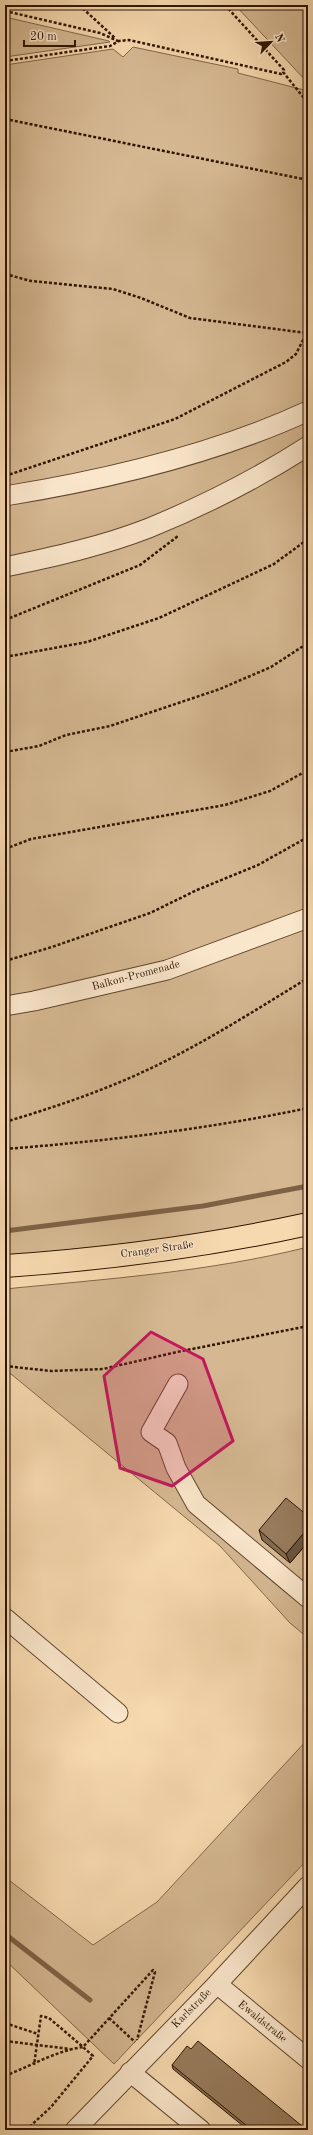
<svg xmlns="http://www.w3.org/2000/svg" width="313" height="2135" font-family="'Old Standard TT',serif">
	<rect width="100%" height="100%" fill="#f7d9af"/>
	<filter id="stains"><feTurbulence type="fractalNoise" baseFrequency=".005" numOctaves="4"/><feColorMatrix values="0 0 0 0 .2 0 0 0 0 .09 0 0 0 0 .02 0 0 0 .5 -.17"/></filter>
	<radialGradient id="worn" r=".72"><stop offset=".6" stop-color="#630" stop-opacity="0"/><stop offset="1" stop-color="#630" stop-opacity=".3"/></radialGradient>
	<path fill="#d5b892" stroke="#82664a" d="M235,5h73v78z
		M5,17l104,24 1,1 -105,15z
		M133,47l105,22v4l70,18v314l-122,43 -181,43v-426l108,-16 10,8z
		M308,414v25l-68,40 -94,46 -141,37v-63z
		M308,450v461l-145,52 -158,35v-427l80,-18z
		M308,923v290c-100,24 -201,33 -303,43v-243z
		M308,1247v391l-18,-15 -70,-77 -209,-172 -6,-1v-84c101,-10 204,-17 303,-42z
		M308,1739v120l-194,205 -109,-104v-83l88,68 64,-43z"/>
	<g fill="none" stroke-linecap="round" stroke-linejoin="round">
		<path stroke="#7e6246" stroke-width="5" d="M5,1231l198,-25 105,-20
			M5,1934l85,66"/>
		<defs>
			<path id="minor" d="M5,496c99,-16 212,-43 303,-85
				M5,567c48,-10 98,-21 144,-39 54,-22 109,-50 159,-82
				M5,1006l29,-5 133,-31 141,-52
				M178,1384l-27,48 16,11 9,25 20,36 112,94
				M5,1618l113,95
				M217,1984l91,75
				M130,2072l71,58
				M75,2130l142,-146 91,-98"/>
			<path id="major" d="M5,1266c102,-7 203,-20 303,-42"/>
		</defs>
		<use href="#minor" stroke="#60462d" stroke-width="21"/>
		<use href="#major" stroke="#2e1502" stroke-width="24"/>
		<path stroke="#2e1502" stroke-width="2.5" stroke-dasharray="3 2" stroke-linecap="butt" d="M79,5l36,33
			M225,5l59,65 -1,2 25,31
			M5,11l95,22 18,8
			M5,61l105,-15 9,-5 10,-1 152,34 2,-2
			M5,119l303,61
			M5,274l26,7 82,8 28,9 49,20 117,15
			M5,476l170,-57 111,-57 10,-8 10,-20
			M5,620l135,-55 38,-29
			M5,657l82,-15 72,-24 115,-54 34,-25
			M5,752l34,-6 27,-11 44,-9 110,-37 51,-22 37,-24
			M5,849l26,-10 194,-34 45,-14 38,-21
			M5,961l47,-14 98,-34 47,-23 61,-25 50,-28
			M5,1122c47,-14 95,-30 140,-51 56,-26 109,-60 163,-93
			M5,1149c102,-8 203,-20 303,-41
			M5,1366l46,5 52,-2 74,-17 131,-26
			M109,2018l26,24
			M5,2023l33,11
			M5,2041l65,8
			M5,2076c25,-10 51,-25 78,-29l-34,-29 -8,-2 -7,49
			M26,2130l25,-23 42,-51 -10,-9 70,-77 2,2 -18,68"/>
		<use href="#minor" stroke="#fae6cb" stroke-width="19"/>
		<use href="#major" stroke="#f7d9af" stroke-width="22"/>
	</g>
	<path fill="#826a4f" stroke="#2e1502" d="M308,1516v26l-18,21 -28,-23 -3,-10z
		M191,2049l116,81h-59l-75,-61 -1,-4z"/>
	<path fill="#6a5640" stroke="#2e1502" d="M308,1528v14l-18,21 -4,-9z"/>
	<path fill="#977b5c" stroke="#2e1502" d="M286,1498l22,18v12l-22,26 -27,-24z
		M198,2041l109,89h-55l-80,-65 15,-19 4,3z"/>
	<path fill="#c2185b" fill-opacity="0.2" stroke="#c2185b" stroke-width="3" stroke-linejoin="round" d="M151,1332l52,27 30,82 -61,45 -52,-18 -16,-92z"/>
	<g text-anchor="middle" dominant-baseline="central" stroke-width="3" stroke-linejoin="round" paint-order="stroke">
		<g font-size="11" fill="#2e1502" stroke="#fae6cb">
			<text transform="translate(136 976) rotate(-15)">Balkon-Promenade</text>
			<text transform="translate(157 1250) rotate(-8)">Cranger Straße</text>
			<text transform="translate(192 2009) rotate(-45)">Karlstraße</text>
			<text transform="translate(262 2022) rotate(39)">Ewaldstraße</text>
		</g>
	</g>
	<rect width="313" height="2135" fill="none" stroke="#f7d9af" stroke-width="20"/>
	<rect x="6" y="6" width="301" height="2123" fill="none" stroke="#2e1502" stroke-width="2"/>
	<rect x="10" y="10" width="293" height="2115" fill="none" stroke="#2e1502"/>
	<g transform="translate(271 42) rotate(65)" stroke="#fae6cb" stroke-width="3" paint-order="stroke">
	<path d="M0-3L7 15L0 10L-7 15Z" fill="#2e1502"/>
	<text y="-6" font-size="11" font-weight="bold" text-anchor="middle" fill="#2e1502">N</text>
	</g>
	<path d="M24 40v6h51v-6" fill="none" stroke="#2e1502" stroke-width="2"/>
	<text x="30" y="40" font-size="12" fill="#2e1502" stroke="#fae6cb" stroke-width="3" paint-order="stroke">20 m</text>
	<rect width="100%" height="100%" filter="url(#stains)"/>
	<rect width="100%" height="100%" fill="url(#worn)"/>
</svg>
